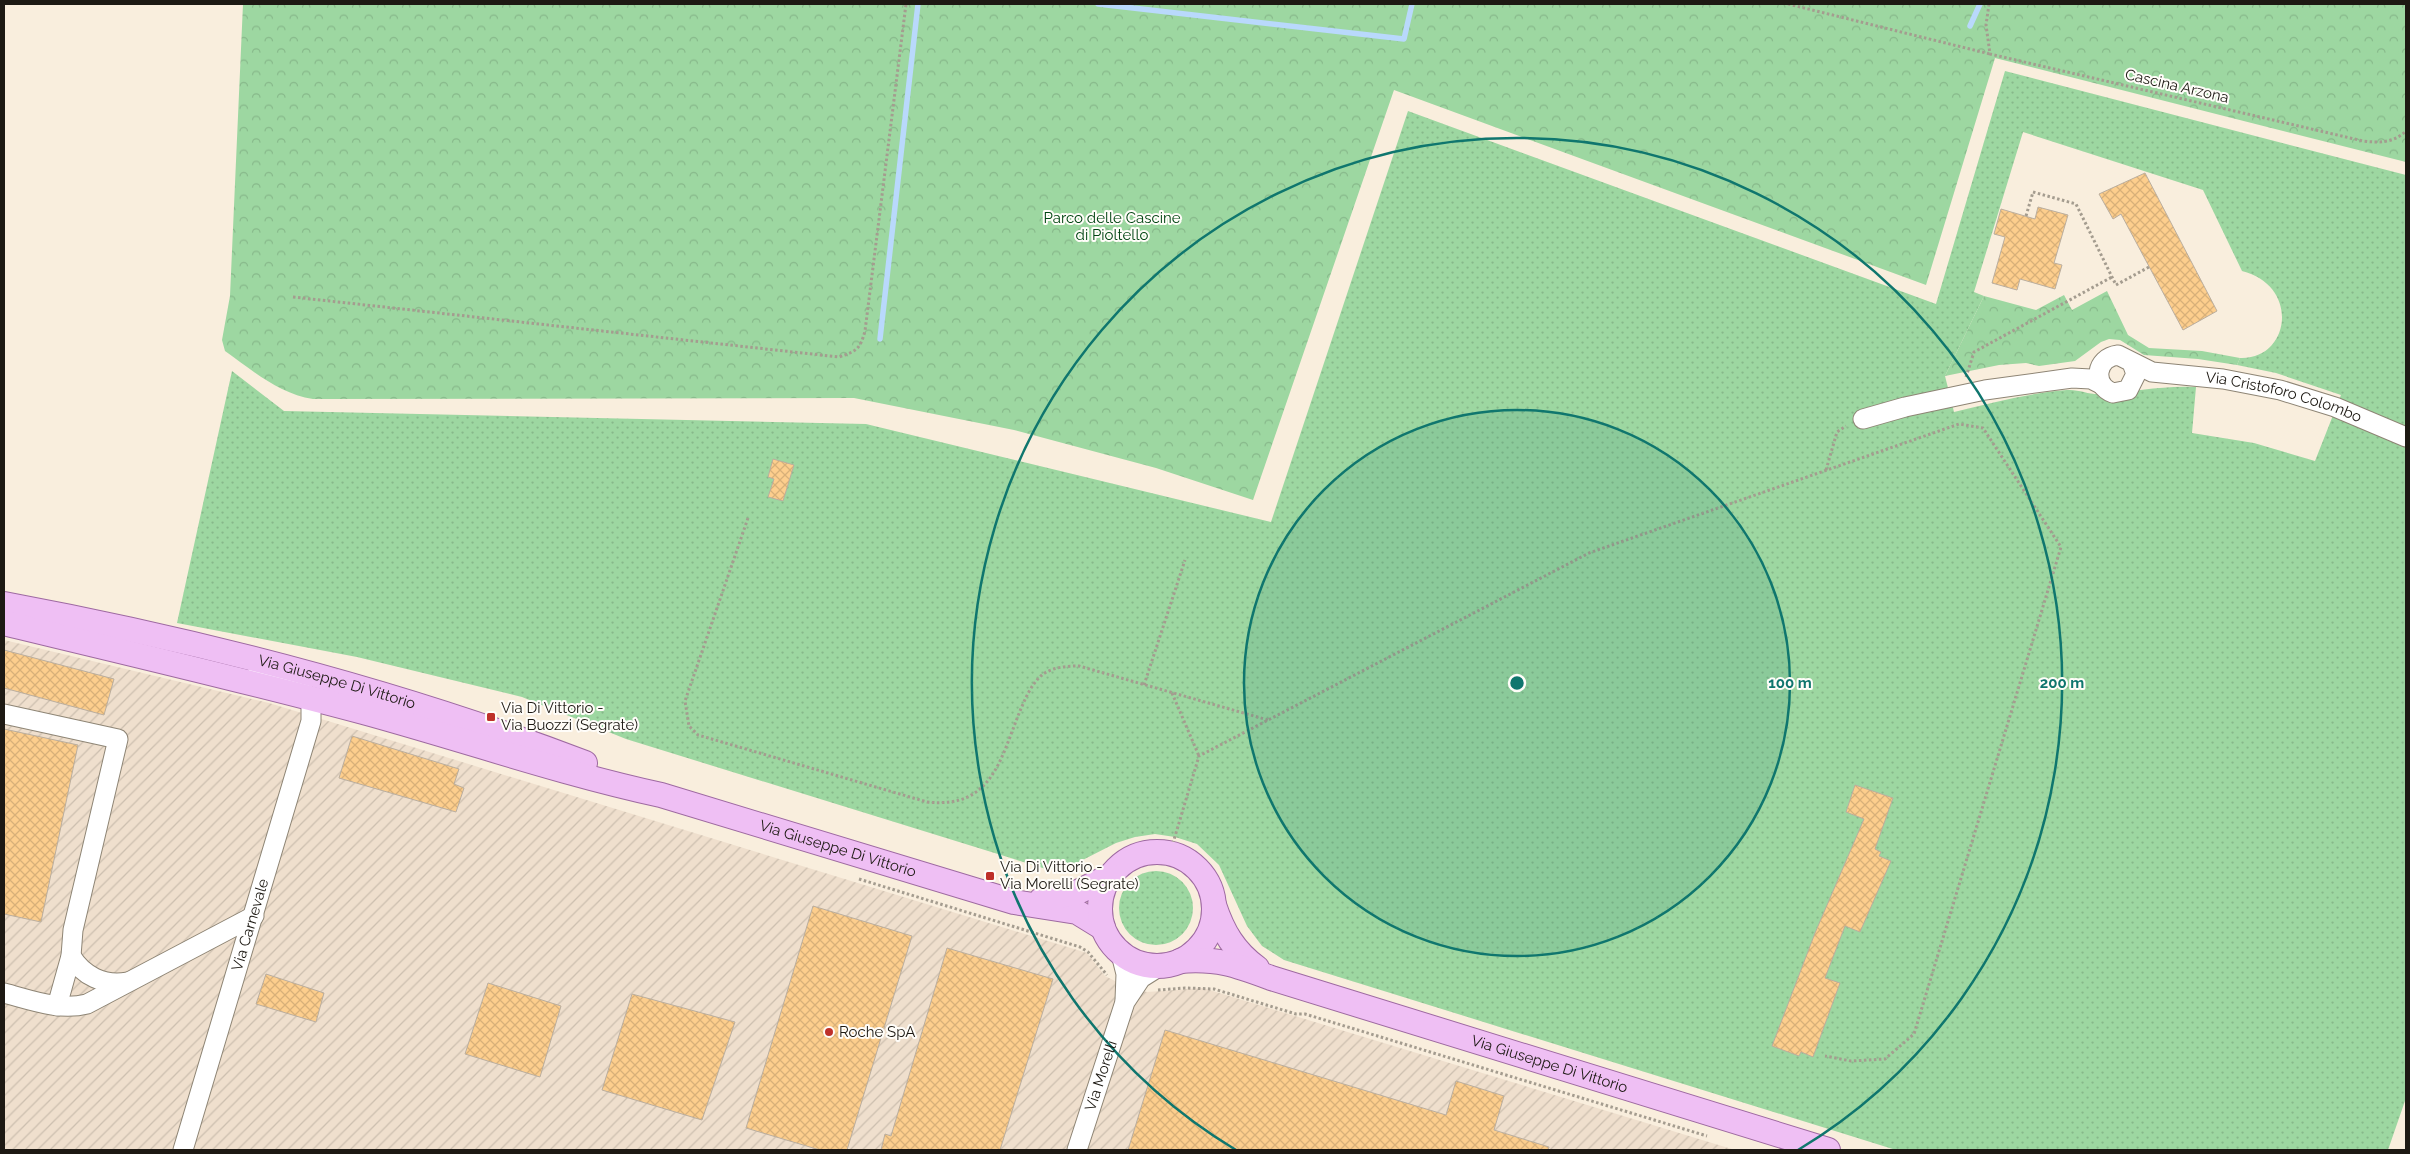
<svg xmlns="http://www.w3.org/2000/svg" width="2410" height="1154" font-family="Raleway,sans-serif">
	<defs>
		<pattern id="industrial-furrows" width="10" height="10" patternUnits="userSpaceOnUse" patternTransform="scale(1.25)"><rect width="10" height="10" fill="#efdfcd"/><path d="M-1 1l2-2M0 10L10 0M9 11l2-2" fill="none" stroke="#ccbfaf"/></pattern>
		<pattern id="grass-dots" width="8" height="8" patternUnits="userSpaceOnUse" patternTransform="scale(1.25)"><rect width="8" height="8" fill="#9dd7a1"/><path d="M2 2h.1M6 6h.1" fill="none" stroke="#87b88a" stroke-width="1.8" stroke-linecap="round"/></pattern>
		<pattern id="park-crowns" width="20" height="18" patternUnits="userSpaceOnUse" patternTransform="scale(1.25)"><rect width="20" height="18" fill="#9dd7a1"/><path d="M2 6a3 3 0 1 1 6 0M12 15a3 3 0 1 1 6 0" fill="none" stroke="#87b88a"/></pattern>
		<pattern id="building-cross-hatch" width="8" height="8" patternUnits="userSpaceOnUse" patternTransform="scale(1.25)"><rect width="8" height="8" fill="#fdce8d"/><path d="M0 0l8 8M0 8l8-8" fill="none" stroke="#d8b079"/></pattern>
	</defs>
	<rect width="100%" height="100%" fill="#f9eedd"/>
	<path fill="url(#industrial-furrows)" d="M4,640l265,63 818,250 18,23 24,12 18,4 56,-4 532,162h-1731z"/>
	<path fill="url(#grass-dots)" fill-rule="evenodd" d="M2005,71l401,104v923l-18,52h-492l-612,-190 -22,-14 -15,-20 -28,-61 -22,-21 -22,-7 -20,-3 -20,3 -19,6 -51,26h-19l-420,-130 -104,-42 -165,-40 -180,-34 55,-252 52,40 582,13 405,98 137,-411 528,193zM2023,132l180,58 39,81c59,15 48,89 -2,87l-3,7 39,8 65,22 -26,66 -61,-18 -62,-10 4,-46c-32,-2 -63,5 -95,7 -12,1 -22,-5 -34,-4 -38,3 -76,13 -113,22l-9,-36 39,-80 -10,-4z
		M1119 908a37 37 0 1 1 74 0a37 37 0 1 1-74 0Z"/>
	<path fill="url(#park-crowns)" d="M243,4h2163v158l-411,-104 -69,227 -532,-195 -141,410 -97,-32 -142,-38 -160,-32 -541,1c-34,-5 -61,-29 -88,-48l-3,-11 8,-44z
		M2107,291l21,44 21,13 53,3 38,7 -3,7 -39,-6 -54,-4 -24,-15 -11,-1 -8,3 -26,19 -36,5 -13,-3 -27,2 -54,11 39,-80 52,14 28,-15 8,15z"/>
	<g fill="none" stroke-linecap="round" stroke-linejoin="round">
		<path stroke="#b9d9fc" stroke-width="5.5" d="M1098,4l306,35 8,-35
			M1970,26l10,-22
			M880,339l38,-335"/>
	</g>
	<path fill="url(#building-cross-hatch)" stroke="#baae9f" d="M2145,173l72,138 -34,19 -62,-116 -8,5 -14,-25z
		M2038,207l30,8 -14,48 8,2 -7,24 -35,-10 -3,11 -25,-7 13,-46 -11,-3 7,-25 34,10z
		M773,459l21,6 -11,36 -15,-4 6,-18 -6,-2z
		M4,650l110,29 -10,36 -100,-27z
		M4,729l74,16 -37,177 -37,-8z
		M352,736l107,33 -5,15 10,4 -8,24 -117,-34z
		M1855,785l38,13 -18,51 6,3 -2,4 12,5 -31,71 -15,-6 -20,52 15,5 -27,74 -12,-5 -2,4 -27,-10 43,-113 49,-114 -18,-7z
		M813,906l99,30 -65,214h-27l-74,-22z
		M947,948l106,31 -53,171h-119l4,-16 6,2z
		M266,974l58,19 -8,29 -60,-18z
		M488,983l73,23 -21,71 -75,-23z
		M632,994l103,28 -33,98 -100,-30z
		M1165,1030l281,85 10,-34 48,15 -10,34 55,17 -1,3h-420z"/>
	<g fill="none" stroke-linecap="round" stroke-linejoin="round">
		<defs>
			<g id="minor">
				<path id="s1" d="M2132,363l4,11 -8,16 -15,3c-21,-8 -18,-35 5,-38l34,17 71,7 57,11 55,17 71,30"/>
				<path d="M1863,419l42,-12 80,-17 87,-12 19,1 10,5"/>
				<path d="M4,714l114,25 -45,191 -2,26 -14,50"/>
				<path d="M1121,954l5,20 -1,26"/>
				<path d="M71,956c12,20 33,30 56,26"/>
				<path d="M4,993c27,7 55,18 83,11l167,-88"/>
				<path id="s2" d="M183,1150l128,-429v-22l-12,-12 -41,-17"/>
				<path id="s3" d="M1077,1150l48,-148 16,-24 19,-12"/>
			</g>
			<g id="major">
				<path id="s4" d="M4,604c198,37 393,87 581,159"/>
				<path id="s5" d="M4,623c119,29 240,57 359,89 99,27 197,61 298,83l353,107 63,10 26,16"/>
				<circle cx="1157" cy="909" r="57"/>
				<path d="M1041,900l37,-8 32,-16"/>
				<path d="M1214,905c9,27 20,46 43,63"/>
				<path id="s6" d="M1180,961c38,-3 56,4 91,17l557,172"/>
			</g>
		</defs>
		<use href="#minor" stroke="#8e8575" stroke-width="21"/>
		<use href="#major" stroke="#9e6aa1" stroke-width="26"/>
		<path stroke="#a49c8f" stroke-width="3" stroke-dasharray="2.5 2.5" stroke-linecap="butt" d="M1788,4l202,50
			M1989,4l-3,21 4,29 373,87c17,2 30,2 43,-10
			M2026,216l7,-24 43,12 40,81 33,-18
			M293,297l546,60c18,-6 21,-8 26,-26l41,-327
			M1966,377l8,-25 138,-75
			M1826,470l11,-38 9,-6
			M748,518l-63,183 4,25 9,9 229,67c65,7 73,-42 93,-91 5,-12 12,-28 22,-36 10,-8 25,-9 37,-9l189,54
			M1144,685l41,-125
			M1172,693l27,63
			M1170,853l29,-97 390,-203 370,-129 24,4 78,119 -147,487 -29,25 -34,2 -26,-5
			M859,879l221,68 8,5 19,23
			M1158,990l27,-2 29,1 82,25h9l402,122"/>
		<use href="#minor" stroke="#fff" stroke-width="19"/>
		<use href="#major" stroke="#efbff4" stroke-width="24"/>
	</g>
	<circle cx="1517" cy="683" r="273" fill="#0f766e" fill-opacity=".12"/>
	<g fill="none" stroke="#0f766e" stroke-width="2.5">
		<circle cx="1517" cy="683" r="273"/>
		<path d="M1236 1150A545 545 0 1 1 1798 1150"/>
	</g>
	<g fill="#be302a" stroke="#fffdf9" stroke-width="2">
		<rect x="486" y="712" width="10" height="10" rx="2.5"/>
		<rect x="985" y="871" width="10" height="10" rx="2.5"/>
		<circle cx="829" cy="1032" r="5"/>
	</g>
	<g text-anchor="middle" dominant-baseline="central" stroke-width="4" stroke-linejoin="round" paint-order="stroke">
		<g font-size="15" fill="#1d1913" stroke="#fffdf9">
			<text transform="translate(2177 86) rotate(13)">Cascina Arzona</text>
			<text stroke="none"><textPath href="#s1" startOffset="272">Via Cristoforo Colombo</textPath></text>
			<text stroke="none"><textPath href="#s4" startOffset="342">Via Giuseppe Di Vittorio</textPath></text>
			<text stroke="none"><textPath href="#s5" startOffset="864">Via Giuseppe Di Vittorio</textPath></text>
			<text stroke="none"><textPath href="#s2" startOffset="235">Via Carnevale</textPath></text>
			<text stroke="none"><textPath href="#s6" startOffset="385">Via Giuseppe Di Vittorio</textPath></text>
			<text stroke="none"><textPath href="#s3" startOffset="78">Via Morelli</textPath></text>
		</g>
		<g font-size="15" fill="#004512" stroke="#fffdf9">
			<text x="1112" y="218">Parco delle Cascine<tspan x="1112" dy="17">di Pioltello</tspan></text>
		</g>
		<g font-size="15" fill="#1d1913" stroke="#fffdf9" text-anchor="start">
			<text x="501" y="708">Via Di Vittorio -<tspan x="501" dy="17">Via Buozzi (Segrate)</tspan></text>
			<text x="1000" y="867">Via Di Vittorio -<tspan x="1000" dy="17">Via Morelli (Segrate)</tspan></text>
			<text x="839" y="1032">Roche SpA</text>
		</g>
	</g>
	<circle cx="1517" cy="683" r="8" fill="#0f766e" stroke="#fffdf9" stroke-width="2.5"/>
	<g font-size="15" text-anchor="middle" font-weight="bold" fill="#0f766e" stroke="#fffdf9" stroke-width="4" stroke-linejoin="round" paint-order="stroke">
		<text x="1790" y="688">100 m</text>
		<text x="2062" y="688">200 m</text>
	</g>
	<rect width="2410" height="1154" fill="none" stroke="#1d1913" stroke-width="10"/>
</svg>
